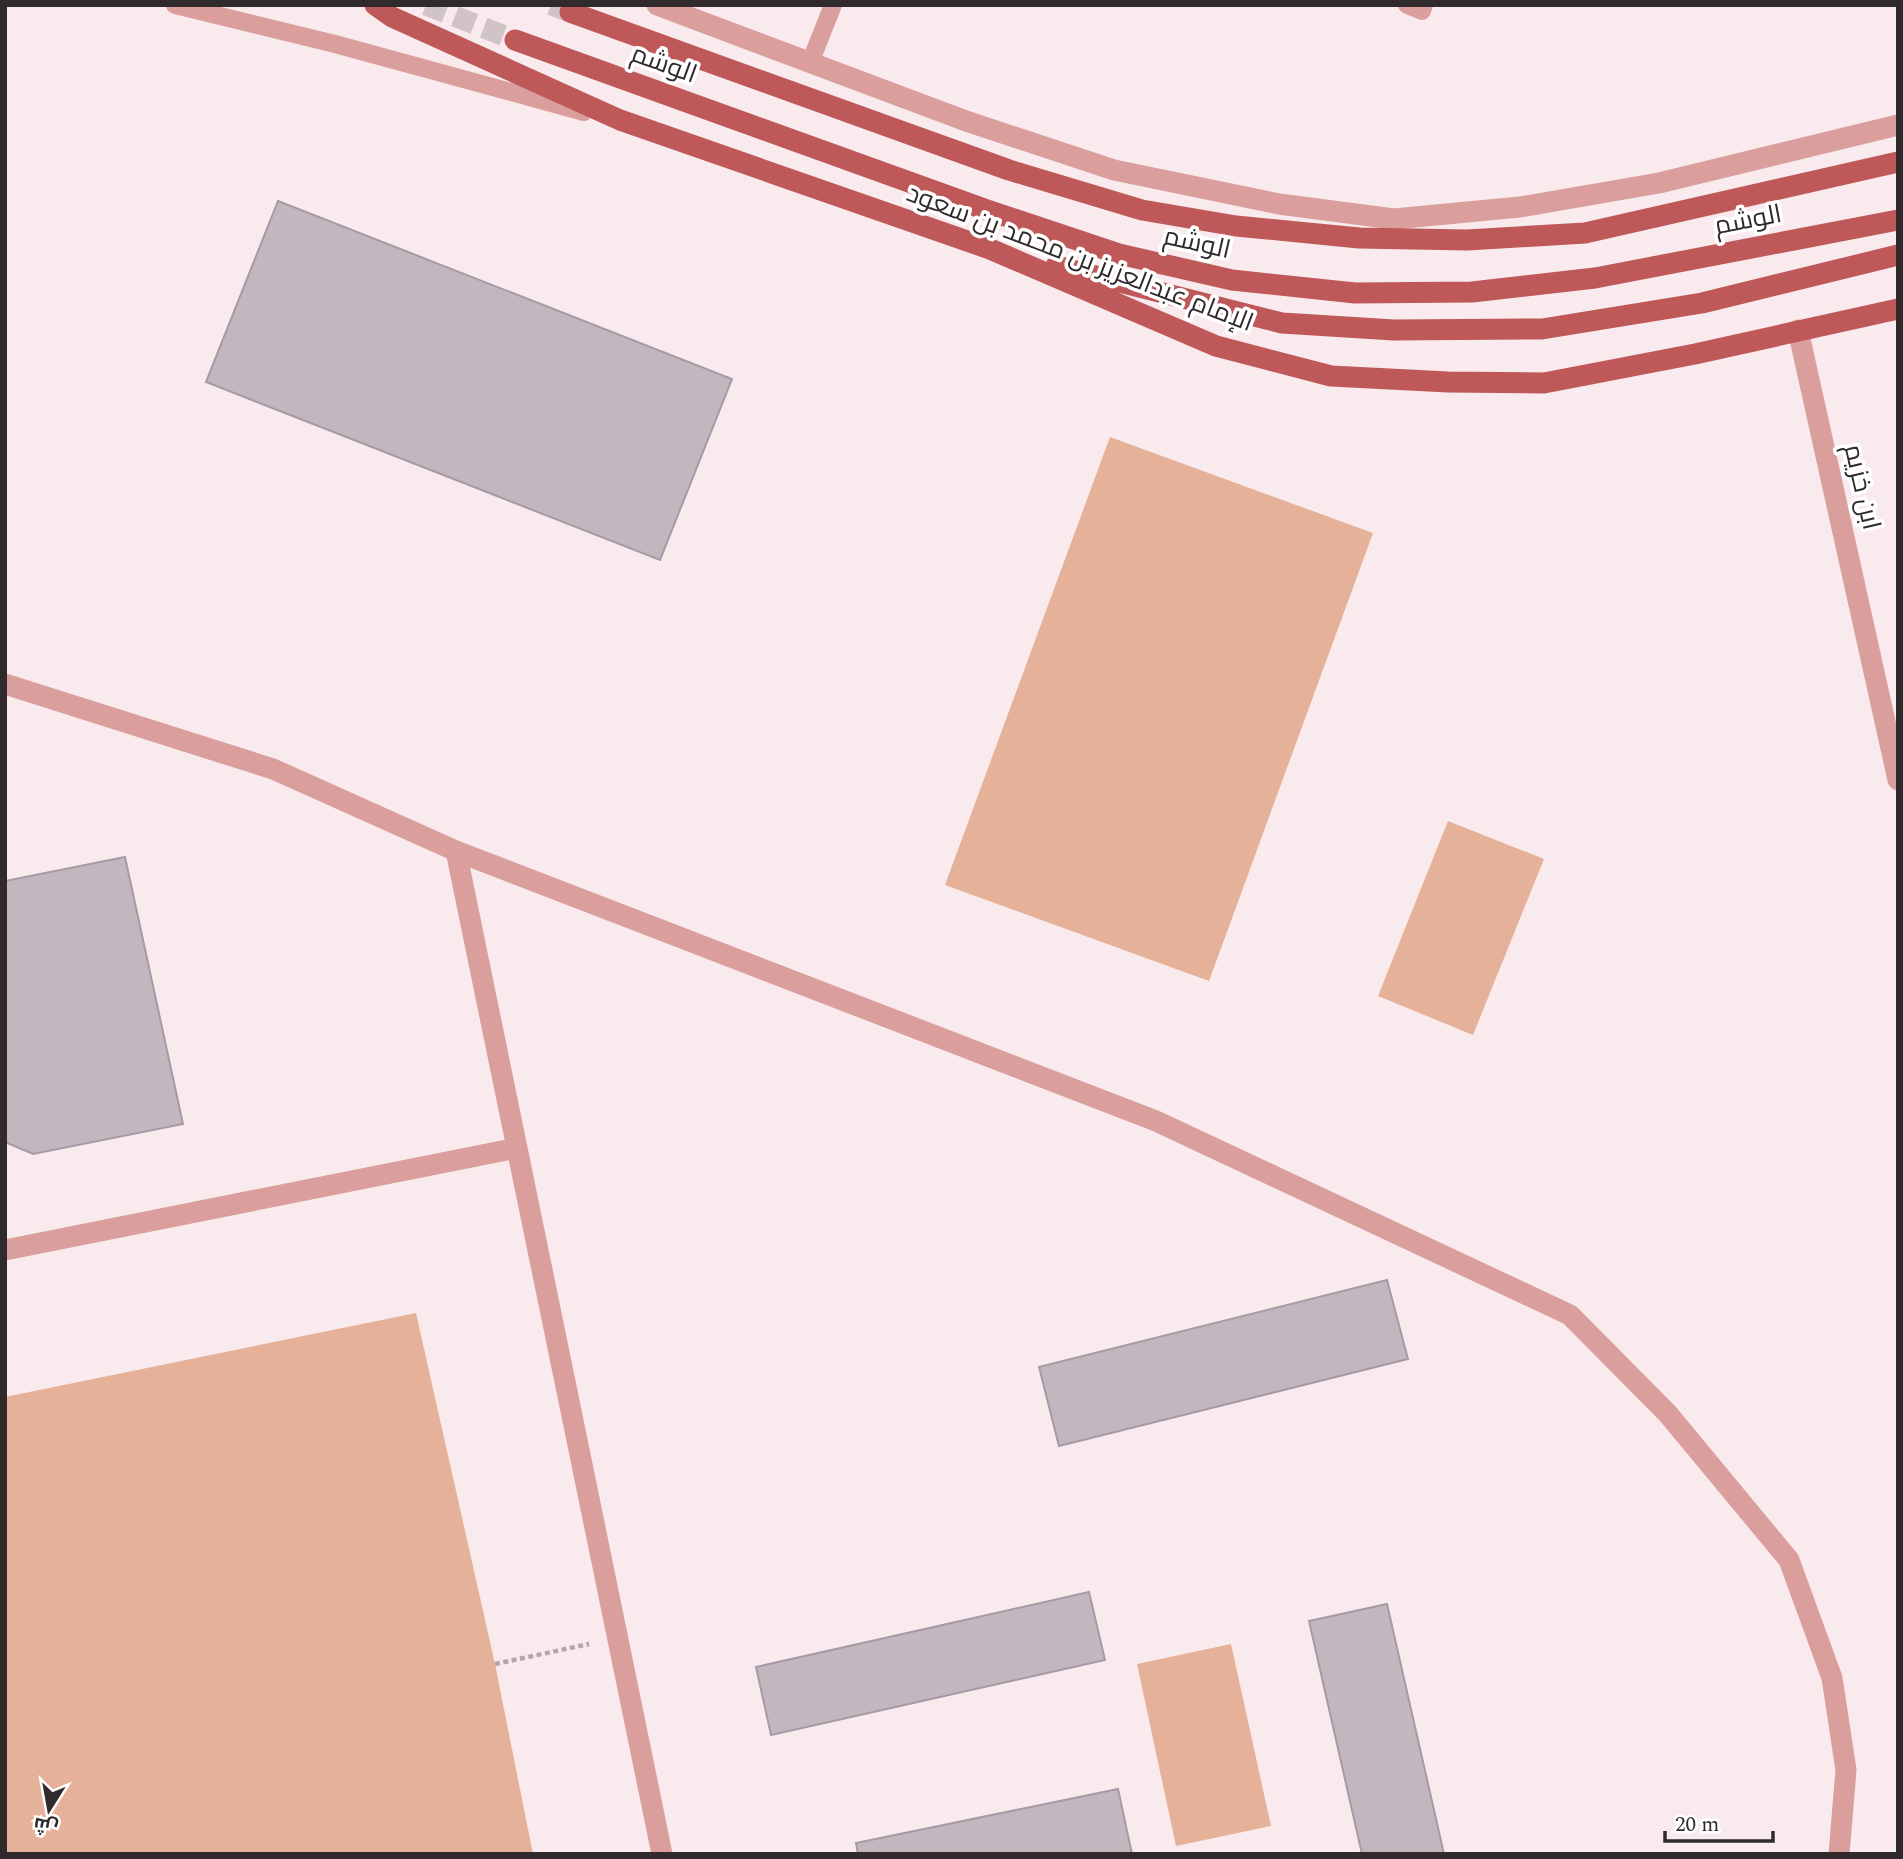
<svg xmlns="http://www.w3.org/2000/svg" width="1903" height="1859" font-family="Spectral,Cairo,serif">
	<rect width="100%" height="100%" fill="#f9eaee"/>
	<path fill="#e5b199" d="M1110,437l263,96 -164,448 -264,-96z
		M1448,821l96,38 -71,176 -95,-39z
		M416,1313l79,351 38,190h-528v-457z
		M1231,1644l40,182 -95,20 -39,-182z"/>
	<path fill="#c2b7bf" stroke="#a69ba4" stroke-width="2" d="M278,201l454,178 -72,181 -454,-178z
		M125,857l58,267 -150,30 -28,-12v-261z
		M1387,1280l21,79 -349,87 -20,-79z
		M1089,1592l16,68 -334,75 -15,-68z
		M1387,1604l57,250h-82l-53,-233z
		M1118,1789l14,65h-274l-2,-11z"/>
	<g fill="none" stroke-linecap="round" stroke-linejoin="round">
		<path stroke="#d1c4c7" stroke-width="21" stroke-dasharray="21 10" stroke-linecap="butt" d="M426,5l89,35
			M551,5l19,7"/>
		<path stroke="#b1a6a9" stroke-width="4.5" stroke-dasharray="5 3.5" stroke-linecap="butt" d="M495,1664l94,-20"/>
		<path stroke="#da9f9d" stroke-width="18" d="M175,5l160,39 249,68
			M1407,5l15,6 2,-6
			M810,63l23,-58"/>
		<path stroke="#da9f9d" stroke-width="21" d="M657,5l309,116 148,49 165,34 115,15 126,-12 139,-24 239,-58
			M1798,330l100,450
			M5,684l268,85 183,82 700,270 414,194 98,99 121,146 43,118 14,92 -7,84
			M456,851l206,1003
			M5,1250l512,-102"/>
		<path stroke="#bf5858" stroke-width="21" d="M375,5l17,12 228,103 370,129 226,97 115,30 117,6 96,1 151,-29 203,-45
			M570,12l439,158 133,40 94,16 123,12 108,2 118,-7 313,-71
			M515,40l469,169 135,45 113,26 123,13 117,-1 123,-14 303,-58
			M1056,266l226,57 112,7 148,-1 160,-26 196,-48"/>
	</g>
	<g text-anchor="middle" dominant-baseline="central" stroke-width="7" stroke-linejoin="round" paint-order="stroke">
		<g font-size="26" fill="#302a2c" stroke="#fff">
			<text transform="translate(664 64) rotate(20)">الوشم</text>
			<text transform="translate(1748 220) rotate(-11)">الوشم</text>
			<text transform="translate(1197 243) rotate(13)">الوشم</text>
			<text transform="translate(1080 258) rotate(21)">الإمام عبدالعزيز بن محمد بن سعود</text>
			<text transform="translate(1862 487) rotate(77)">ابن خزيم</text>
		</g>
	</g>
	<rect width="1903" height="1859" fill="none" stroke="#302a2c" stroke-width="14"/>
	<g transform="translate(49 1810) rotate(191)" stroke="#ffffff" stroke-width="5" paint-order="stroke">
	<path d="M0-5L12 26L0 18L-12 26Z" fill="#302a2c"/>
	<text y="-10" font-size="19" font-weight="bold" text-anchor="middle" fill="#302a2c">ش</text>
	</g>
	<path d="M1665 1831v10h108v-10" fill="none" stroke="#302a2c" stroke-width="3.5"/>
	<text x="1675" y="1831" font-size="21" fill="#302a2c" stroke="#ffffff" stroke-width="5" paint-order="stroke">20 m</text>
</svg>
